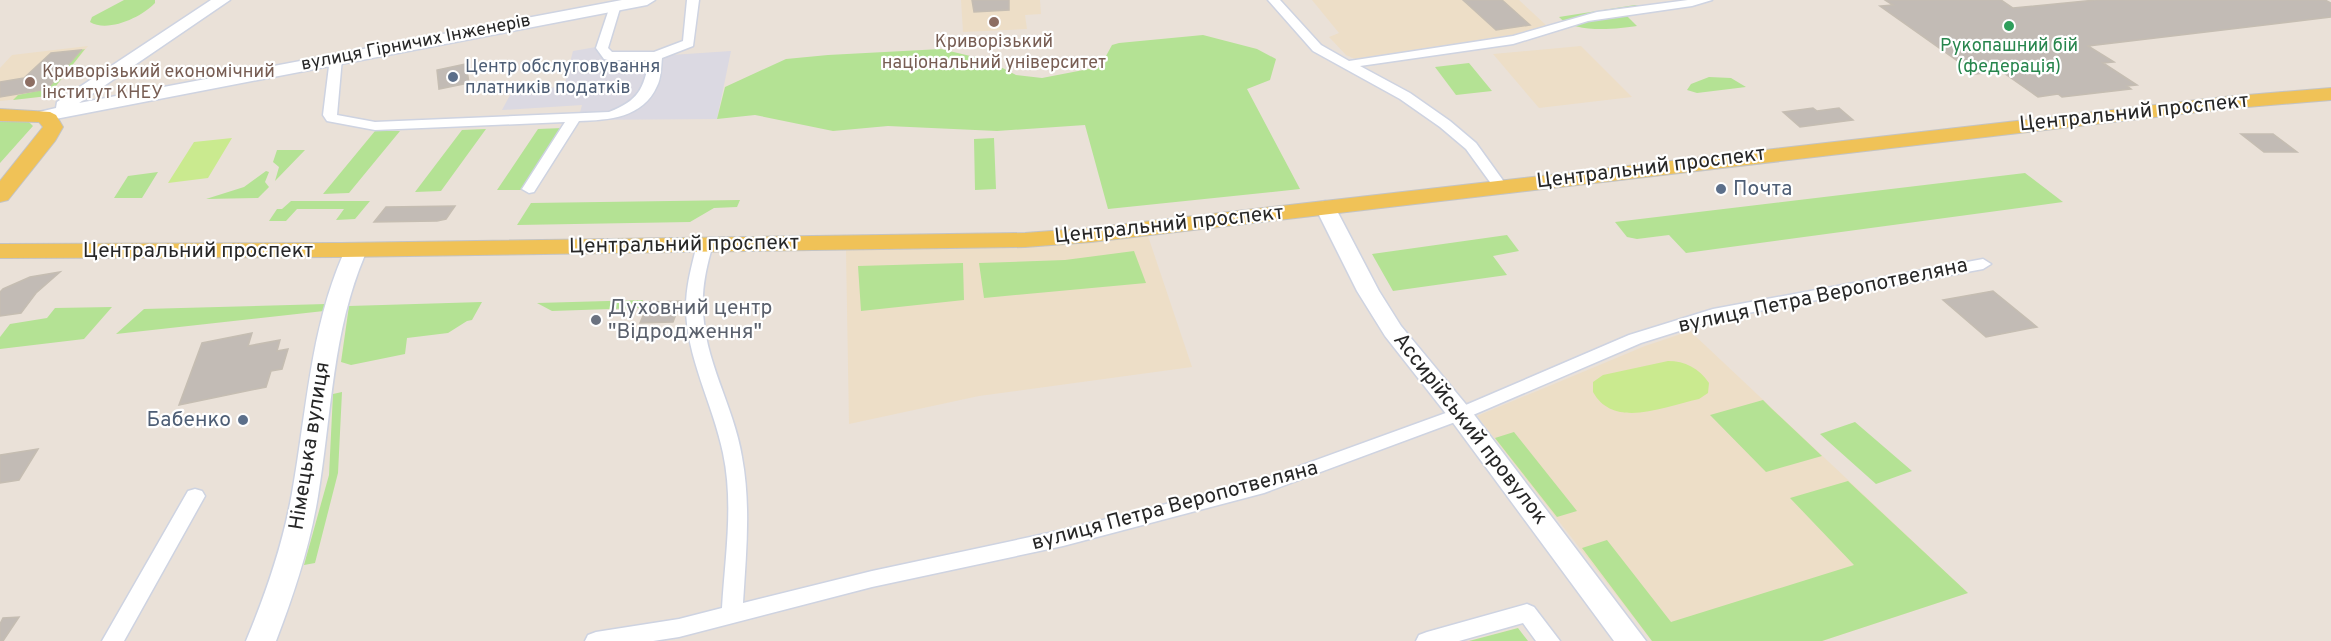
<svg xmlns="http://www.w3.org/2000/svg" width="2331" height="641" font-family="Overpass,sans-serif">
	<rect width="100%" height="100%" fill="#eae1d8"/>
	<path fill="#dbd9e2" d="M602,46l2,7 52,3 75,-5 -14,68 -139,1 4,-15 -80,5 9,-17 53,-7 9,-35z"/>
	<path fill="#eddec7" d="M961,0h79l1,14 -16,1 2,14 -64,3z
		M1312,0h207l28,26 -6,5 -186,28 -9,-4 -17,-18 10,-4z
		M88,46l-40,50 -48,5v-33l12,-13z
		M1581,46l51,51 -93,11 -46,-54z
		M1148,236l44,131 -213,29 -130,28 -3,-174 192,-3z
		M1690,331l278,262 -146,48h-170l-175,-225 168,-70z"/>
	<path fill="#b4e294" d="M124,0h31v3c-13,14 -47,30 -65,19l2,-5z
		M1635,5l12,2 -23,6 13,13c-20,3 -63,8 -78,-9z
		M1203,35l54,14 19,10 -6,21 -23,9 53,100 -192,20 -23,-84 -88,6 -109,-5 -55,5 -78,-16 -38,4 8,-32 61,-28 42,-4 113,-6 46,11 29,15 26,3 57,-11 7,-5v-6l6,-11 7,-2z
		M85,49l-37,47 -35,4 5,-5 29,-6 34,-39z
		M1469,63l23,28 -36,4 -21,-28z
		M1709,77l22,1 15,9 -49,6 -10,-3 4,-6z
		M23,120l5,1 5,5 -33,37v-41z
		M563,128l-40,62h-26l41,-61z
		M486,129l-45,62 -26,1 47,-62z
		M375,131h25l-51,62 -26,1z
		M994,138l2,51 -21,1 -1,-51z
		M277,150h28l-30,31 4,-14 -6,-5z
		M266,171l3,1 -4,10 4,5 -11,11 -52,1 38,-12z
		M158,172l-16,26h-28l14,-22z
		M2025,173l38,29 -377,51 -17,-18 -32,4 -10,-2 -12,-15z
		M740,200l-3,7 -23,1 -24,14 -173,3 14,-22z
		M291,201h79l-15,18 -19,1 8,-11h-47l-11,12h-17l8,-12h5z
		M1507,235l12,16 -26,5 14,19 -114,16 -21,-37z
		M1134,251l12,32 -162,15 -5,-35 86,-3z
		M963,263l1,37 -103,11 -3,-45z
		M643,300l-3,8 -88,3 -15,-8z
		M482,302l-10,18 -5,1 -19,12 -41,5 -2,16 -54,11 -10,-3 8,-56z
		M326,304l-2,7 -208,23 28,-25z
		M112,307l-28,32 -84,10v-12l10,-13 37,-6 8,-10z
		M342,392l-4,81 -23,90 -11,2 25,-90 4,-81z
		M1763,400l8,8 51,48 -56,16 -56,-57z
		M1855,422l57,49 -36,13 -56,-50z
		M1514,432l63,79 -20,6 -62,-79z
		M1848,481l120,112 -146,48h-170l-70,-93 25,-8 64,82 183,-57 -64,-67z
		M1518,628l10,13h-59z"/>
	<path fill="#caea8f" d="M232,138l-24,40 -40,5 26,-41z
		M1668,361c17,0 31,7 41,22l-1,10 -9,6c-34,7 -85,31 -106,-7v-10l10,-7z"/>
	<path fill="#c2bbb5" stroke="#c5bdb2" stroke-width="1.5" d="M972,0h37v10l-35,2z
		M1463,0h39l28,25 -34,5z
		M1885,0h116l12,8 83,-8h229l6,3v14l-243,29 26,16 -11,1 34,22 -10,1 4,3 -69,8 -4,-3 -20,3 -37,-26 -25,3 -96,-68 13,-1z
		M81,50l-34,39 -47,8v-15l24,-4 27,-25z
		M466,64l3,19 -30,6 -2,-19z
		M1813,108l4,3 22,-3 14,12 -53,7 -17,-15z
		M2241,134h32l24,18h-33z
		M455,206l-9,13 -9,2 -63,1 12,-15z
		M60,272l-24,21 -15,20 -21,3v-24l3,-3 27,-12z
		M1993,291l44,36 -51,10 -43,-37z
		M681,301l-8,21 -33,1 9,-21z
		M252,333l-4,13 32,-6 -3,11 11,-2 -6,20 -11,2 -5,16 -87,18 23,-62z
		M38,449l-19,31 -19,3v-28z
		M19,617l-16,24h-3v-17l3,-6z"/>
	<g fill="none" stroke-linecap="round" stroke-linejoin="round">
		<defs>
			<path id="street" d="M687,0h12l-6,46 -31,12c-1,9 -1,21 -5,28 -14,32 -48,34 -78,35l-45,71 -5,1 -7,-4 43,-67 -190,8 -48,-9 -4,-6 7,-57 6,-4 6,4 -5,57 38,7 234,-10c29,-11 35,-23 40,-52h-41l-4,-1 -8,-11 15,-45 10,2 -13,43 4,4h42l29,-11z
				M1268,0h12l41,45 28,16 164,-25 84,-24 91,-12h24l-20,6 -104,15 -75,23 -153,22 50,27 40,28 26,22 31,43 -7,4 -5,-1 -29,-40 -26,-22 -40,-28 -87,-48z
				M705,239l8,5c-6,21 -11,41 -10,63 0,52 31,99 39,150 9,49 4,97 1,146l129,-32 191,-41 198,-50 193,-70 175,-75 84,-26 270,-50 8,5 -8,5 -262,49 -80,25 -175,75 -202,75 -201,53 -191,41 -193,50 -26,4h-68l3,-6 8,-3 83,-13 43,-11c3,-51 12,-104 1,-155 -10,-49 -37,-96 -37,-146 0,-22 6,-42 11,-63z
				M195,489l7,2 3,5 -81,145h-22l86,-150z
				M1527,604l7,3 26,34h-24l-13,-18 -64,18h-43l3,-6 8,-3z"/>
			<path id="secondary" d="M211,0h19l-151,103 543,-103h33l-8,5 -602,116 -9,-5 3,-4 17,-4 1,-6z
				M1325,201l7,2 3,4 44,84 22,35 68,82 177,233h-32l-163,-221 -66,-84 -28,-45 -42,-84 3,-4z
				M356,244l7,2 4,4c-35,79 -35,162 -49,246 -8,50 -24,98 -42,145h-30c20,-48 37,-97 46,-148 15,-83 18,-165 53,-243l4,-4z"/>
			<path id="primary" d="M2331,88v12l-107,9 -1133,133 -66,5 -684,10 -341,1v-14l341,-1 684,-10 66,-5 1133,-131z
				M0,109l50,3 6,3 7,12 -8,14 -47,59 -8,2v-21l43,-54 -4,-5 -39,-1z"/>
		</defs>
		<use href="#street" stroke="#ced3e1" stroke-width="3"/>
		<use href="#secondary" stroke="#ced3e1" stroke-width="3"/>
		<use href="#primary" stroke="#c3c3c3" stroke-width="2"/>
		<use href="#street" fill="#fff" fill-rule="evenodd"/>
		<use href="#secondary" fill="#fff" fill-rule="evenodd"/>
		<use href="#primary" fill="#f0c257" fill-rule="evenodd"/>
	</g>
	<g fill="#8d6e63" stroke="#fff" stroke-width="2">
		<circle cx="994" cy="22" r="6"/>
		<circle cx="30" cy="82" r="6"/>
	</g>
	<circle fill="#2e9e5b" stroke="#fff" stroke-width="2" cx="2009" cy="26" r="6"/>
	<g fill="#5c6f8a" stroke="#fff" stroke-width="2">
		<circle cx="453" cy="77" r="6"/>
		<circle cx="1721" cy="189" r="6"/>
		<circle cx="243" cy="420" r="6"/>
	</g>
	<circle fill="#6b7280" stroke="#fff" stroke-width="2" cx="596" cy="320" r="6"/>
	<g text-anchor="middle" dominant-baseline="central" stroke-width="4.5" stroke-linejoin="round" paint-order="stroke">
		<g font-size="18" fill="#785e54" stroke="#fff">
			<text x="994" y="42">Криворізький<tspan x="994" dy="21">національний університет</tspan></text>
			<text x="42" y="72" text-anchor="start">Криворізький економічний<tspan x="42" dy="21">інститут КНЕУ</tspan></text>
		</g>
		<g font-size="18" fill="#272727" stroke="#fff">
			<text transform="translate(416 43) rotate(-11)">вулиця Гірничих Інженерів</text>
		</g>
		<g font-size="18" fill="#27864d" stroke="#fff">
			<text x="2009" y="46">Рукопашний бій<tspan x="2009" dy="21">(федерація)</tspan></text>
		</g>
		<g font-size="18" fill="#4e5e75" stroke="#fff" text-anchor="start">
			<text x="465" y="67">Центр обслуговування<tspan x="465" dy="21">платників податків</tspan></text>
		</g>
		<g font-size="21" fill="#272727" stroke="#fff">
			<text transform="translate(2134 113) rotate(-6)">Центральний проспект</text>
			<text transform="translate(1651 168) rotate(-7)">Центральний проспект</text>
			<text transform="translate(1169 225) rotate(-6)">Центральний проспект</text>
			<text transform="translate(684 245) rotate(-1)">Центральний проспект</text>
			<text x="198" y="251">Центральний проспект</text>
			<text transform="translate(1823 296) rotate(-12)">вулиця Петра Веропотвеляна</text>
			<text transform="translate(1470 429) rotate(52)">Ассирійський провулок</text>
			<text transform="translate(310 446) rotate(-81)">Німецька вулиця</text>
			<text transform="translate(1175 506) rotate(-15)">вулиця Петра Веропотвеляна</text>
		</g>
		<g font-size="21" fill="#4e5e75" stroke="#fff" text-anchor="start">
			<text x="1733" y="189">Почта</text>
			<text x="231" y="420" text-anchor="end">Бабенко</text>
		</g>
		<g font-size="21" fill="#5b616d" stroke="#fff" text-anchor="start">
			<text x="608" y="308">Духовний центр<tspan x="608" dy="24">"Відродження"</tspan></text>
		</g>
	</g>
</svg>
